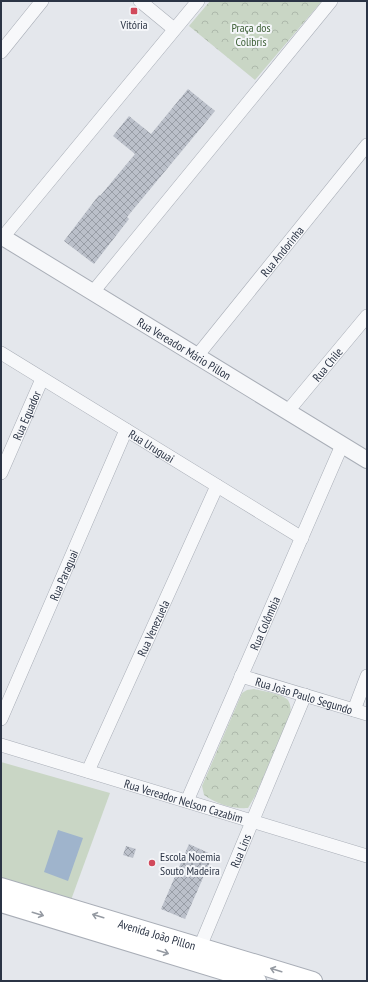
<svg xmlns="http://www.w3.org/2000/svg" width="368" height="982" font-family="'PT Sans Narrow',sans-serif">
	<defs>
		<pattern id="park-crowns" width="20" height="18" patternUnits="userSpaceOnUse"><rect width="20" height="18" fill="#c9d6c5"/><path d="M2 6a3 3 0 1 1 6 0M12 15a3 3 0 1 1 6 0" fill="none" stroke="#adb8ab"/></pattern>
		<pattern id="building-cross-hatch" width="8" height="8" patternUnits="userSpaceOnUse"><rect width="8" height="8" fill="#bbc0ca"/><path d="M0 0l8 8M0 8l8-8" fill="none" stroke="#989da6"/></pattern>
	</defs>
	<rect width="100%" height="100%" fill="#e4e7ec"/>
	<path fill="url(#park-crowns)" d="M210,1h112l-67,79 -66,-54z
		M254,689c8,2 29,5 34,11 3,5 3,10 2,16l-35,80 -7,12c-16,1 -31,-4 -44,-13l-2,-9 40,-93 5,-3z"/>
	<path fill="#c9d6c5" d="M1,762l109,31 -39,107 -70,-22z"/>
	<path fill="#9fb4cc" d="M58,830l25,8 -15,43 -24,-9z"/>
	<path fill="url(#building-cross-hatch)" d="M188,89l27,22 -88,106 2,2 -35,45 -30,-23 35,-46 1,1 35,-42 -22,-18 16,-20 22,18z
		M189,844l24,11 -28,64 -24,-10z
		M126,846l10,3 -3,9 -10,-3z"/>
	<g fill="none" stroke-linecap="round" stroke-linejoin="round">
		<defs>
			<g id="minor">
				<path d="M140,1l34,28"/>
				<path d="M1,52l41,-51"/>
				<path d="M1,240l2,-3 195,-236"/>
				<path d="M93,292l238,-291"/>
				<path id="s1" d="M1,353l301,185"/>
				<path id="s2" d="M197,356l170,-211"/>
				<path id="s3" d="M288,411l79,-95"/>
				<path id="s4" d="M1,473l41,-94"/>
				<path id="s5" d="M241,676l126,38"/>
				<path d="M354,710l13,-34"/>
				<path id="s6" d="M1,719l125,-289"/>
				<path id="s7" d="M1,745l366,111"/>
				<path id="s8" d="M88,771l129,-285"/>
				<path id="s9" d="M187,801l155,-356"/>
				<path id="s10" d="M197,954l108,-259"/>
			</g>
			<g id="tertiary">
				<path id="s11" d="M1,236l366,224"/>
			</g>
			<g id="secondary">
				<path id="s12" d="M1,887l312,94"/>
				<path d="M1,903l256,78"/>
			</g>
		</defs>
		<use href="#minor" stroke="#a9aeb7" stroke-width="14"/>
		<use href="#tertiary" stroke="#a9aeb7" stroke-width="18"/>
		<use href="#secondary" stroke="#a9aeb7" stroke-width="20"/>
		<use href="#minor" stroke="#f7f8fa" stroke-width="13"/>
		<use href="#tertiary" stroke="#f7f8fa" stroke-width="16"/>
		<use href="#secondary" stroke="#fff" stroke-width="18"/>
	</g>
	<defs><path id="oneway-shaft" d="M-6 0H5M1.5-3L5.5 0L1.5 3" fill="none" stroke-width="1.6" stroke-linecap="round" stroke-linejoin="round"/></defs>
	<g stroke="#959aa2">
		<use href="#oneway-shaft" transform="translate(38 914) rotate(17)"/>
		<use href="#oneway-shaft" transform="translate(98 916) rotate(-163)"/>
		<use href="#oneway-shaft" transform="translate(163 952) rotate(17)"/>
		<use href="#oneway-shaft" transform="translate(276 970) rotate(-163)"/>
	</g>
	<g fill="#d1495b" stroke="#f4f6f9" stroke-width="1.5">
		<rect x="130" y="7" width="8" height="8" rx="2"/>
		<circle cx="152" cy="863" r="4"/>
	</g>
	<g text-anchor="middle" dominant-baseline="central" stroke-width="4" stroke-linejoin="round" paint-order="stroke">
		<g font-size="12" fill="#2b3445" stroke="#f4f6f9">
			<text x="134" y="24">Vitória</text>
			<text x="160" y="856" text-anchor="start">Escola Noemia<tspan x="160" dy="14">Souto Madeira</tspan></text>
		</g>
		<g font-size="12" fill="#3f6138" stroke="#f4f6f9">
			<text x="251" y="27">Praça dos<tspan x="251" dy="14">Colibris</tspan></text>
		</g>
		<g font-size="12" fill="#2b3445" stroke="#f4f6f9">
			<text stroke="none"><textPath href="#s2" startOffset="135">Rua Andorinha</textPath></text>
			<text stroke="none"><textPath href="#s11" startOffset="215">Rua Vereador Mário Pillon</textPath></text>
			<text stroke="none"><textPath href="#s3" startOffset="61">Rua Chile</textPath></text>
			<text stroke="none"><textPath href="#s4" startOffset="63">Rua Equador</textPath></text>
			<text stroke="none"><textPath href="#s1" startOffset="177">Rua Uruguai</textPath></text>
			<text stroke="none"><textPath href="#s6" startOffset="157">Rua Paraguai</textPath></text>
			<text stroke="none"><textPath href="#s9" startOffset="194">Rua Colômbia</textPath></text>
			<text stroke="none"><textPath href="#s8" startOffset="157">Rua Venezuela</textPath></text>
			<text stroke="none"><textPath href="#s5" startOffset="66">Rua João Paulo Segundo</textPath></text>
			<text stroke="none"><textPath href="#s7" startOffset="191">Rua Vereador Nelson Cazabim</textPath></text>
			<text stroke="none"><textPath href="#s10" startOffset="112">Rua Lins</textPath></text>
			<text stroke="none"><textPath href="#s12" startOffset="163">Avenida João Pillon</textPath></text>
		</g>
	</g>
	<rect width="368" height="982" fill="none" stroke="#2b3445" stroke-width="4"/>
</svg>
